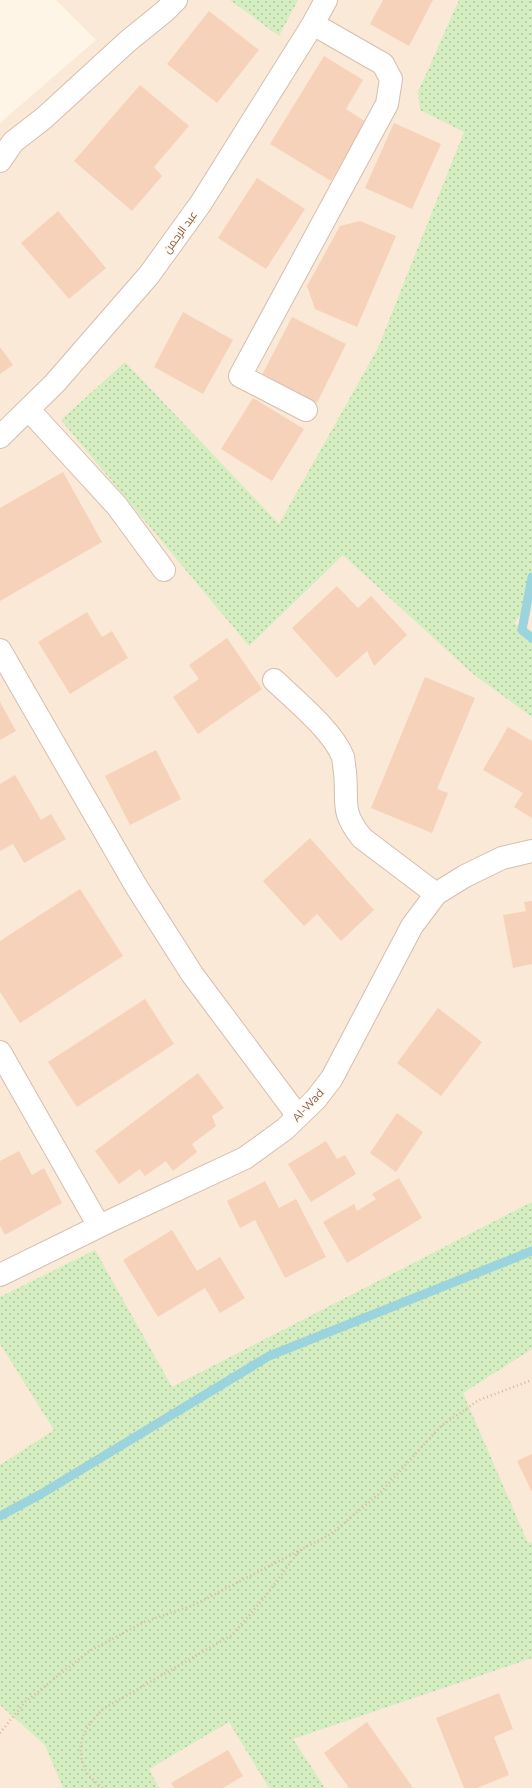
<svg xmlns="http://www.w3.org/2000/svg" width="532" height="1788" font-family="Montserrat,Cairo,sans-serif">
	<defs>
		<pattern id="green-dots" width="8" height="8" patternUnits="userSpaceOnUse"><rect width="8" height="8" fill="#d4eec2"/><path d="M2 2h.1M6 6h.1" fill="none" stroke="#b1c49f" stroke-width="1.8" stroke-linecap="round"/></pattern>
	</defs>
	<rect width="100%" height="100%" fill="#fef5e6"/>
	<path fill="#f9e9d6" d="M56,0h476v1788h-532v-1665l96,-83z"/>
	<path fill="url(#green-dots)" d="M230,0h68l-19,36z
		M459,0h73v601l-18,22 18,14v80l-59,-43 -130,-119 -94,91 -188,-226 64,-58 154,162 99,-176 86,-216 -44,-22 -2,-18z
		M532,1202v147l-69,44 65,150 4,-1v116l-239,81 32,49h-56l-40,-66 -80,47 10,19h-96l-18,-43 -45,-40v-240l54,-35 -54,-86v-47l95,-47 77,137z"/>
	<g fill="none" stroke-linecap="round" stroke-linejoin="round">
		<path stroke="#9cd4de" stroke-width="9" d="M532,577l-10,53 10,8
			M0,1516l41,-22 228,-138 263,-105"/>
	</g>
	<path fill="#f7d2ba" d="M383,0h50l-24,46 -39,-22z
		M209,11l50,39 -42,53 -50,-39z
		M324,56l39,24 -17,29 20,13 -35,59 -61,-37z
		M140,85l49,41 -35,41 8,9 -30,35 -58,-50z
		M394,123l47,21 -29,65 -47,-21z
		M257,178l48,31 -39,60 -48,-31z
		M58,211l48,57 -37,31 -48,-56z
		M360,221l36,15 -39,91 -42,-18 -8,-23 33,-60z
		M183,312l50,28 -30,54 -49,-27z
		M292,317l54,27 -29,59 -55,-28z
		M0,347l13,18 -13,9z
		M253,398l51,31 -32,52 -51,-32z
		M63,472l39,70 -102,59v-93z
		M337,586l21,22 13,-12 36,39 -33,31 -7,-15 -30,27 -45,-50z
		M87,612l15,25 10,-6 16,27 -58,36 -32,-52z
		M227,638l35,51 -64,45 -25,-37 26,-18 -10,-14z
		M425,677l50,21 -38,91 11,4 -16,40 -61,-25z
		M0,702l16,29 -16,9z
		M508,727l24,14v77l-18,-11 9,-14 -40,-23z
		M156,750l25,49 -51,26 -25,-49z
		M15,775l26,45 10,-6 15,25 -42,24 -11,-19 -13,7v-67z
		M310,838l64,72 -33,31 -24,-27 -13,12 -41,-45z
		M80,889l43,67 -103,67 -20,-31v-51z
		M532,901v63l-19,4 -10,-53 23,-4 -2,-9z
		M145,999l29,45 -97,63 -29,-45z
		M438,1008l44,34 -41,54 -44,-33z
		M198,1073l26,35 -12,8 4,10 -24,18 5,8 -24,19 -7,-10 -21,15 -5,-7 -21,15 -24,-33z
		M397,1113l26,19 -27,40 -26,-19z
		M326,1141l11,18 8,-4 11,19 -45,28 -23,-38z
		M19,1151l13,24 12,-7 18,35 -57,32 -5,-9v-65z
		M399,1178l23,40 -75,45 -24,-41 31,-18 3,7 19,-12 -4,-5z
		M265,1181l14,27 17,-9 30,58 -41,21 -30,-58 -15,8 -13,-27z
		M172,1230l25,41 23,-14 25,41 -25,15 -15,-25 -47,29 -35,-57z
		M532,1454v38l-15,-31z
		M499,1693l14,36 -19,8 15,38 -32,13h-13l-28,-70z
		M367,1722l46,66h-64l-25,-35z
		M228,1750l15,26 -20,12h-49l-3,-5z"/>
	<g fill="none" stroke-linecap="round" stroke-linejoin="round">
		<defs>
			<path id="minor" d="M0,161l13,-19 31,-24 84,-77 37,-30 11,-11
				M29,410l88,96 47,64
				M306,410l-66,-34 147,-272 4,-25 -8,-15 -70,-40
				M0,437l55,-54 94,-108 52,-72 112,-179 13,-24
				M0,650l136,236 56,88 106,142
				M274,680c21,20 59,51 69,77 1,5 1,10 2,15 3,31 -5,39 17,66l74,56
				M0,1052l99,174
				M0,1275l110,-54 135,-63 40,-29 31,-30 16,-21 80,-152 24,-32 29,-18 37,-18 30,-7"/>
		</defs>
		<use href="#minor" stroke="#d5bead" stroke-width="24"/>
		<path stroke="#ddb59d" stroke-width="2.5" stroke-dasharray="1 3" stroke-linecap="butt" d="M0,1733l25,-31 63,-50 56,-30 50,-17 137,-71 48,-40 62,-68 38,-26 53,-20
			M102,1788c-5,-5 -14,-12 -17,-19 -11,-27 0,-41 18,-60l129,-74 33,-38 34,-46"/>
		<use href="#minor" stroke="#fff" stroke-width="22"/>
	</g>
	<g text-anchor="middle" dominant-baseline="central" stroke-width="3" stroke-linejoin="round" paint-order="stroke">
		<g font-size="11" fill="#7b5947" stroke="#fff8ee">
			<text transform="translate(180 232) rotate(-54)">عبد الرحمن</text>
			<text transform="translate(308 1105) rotate(-47)">Al-Wad</text>
		</g>
	</g>
</svg>
